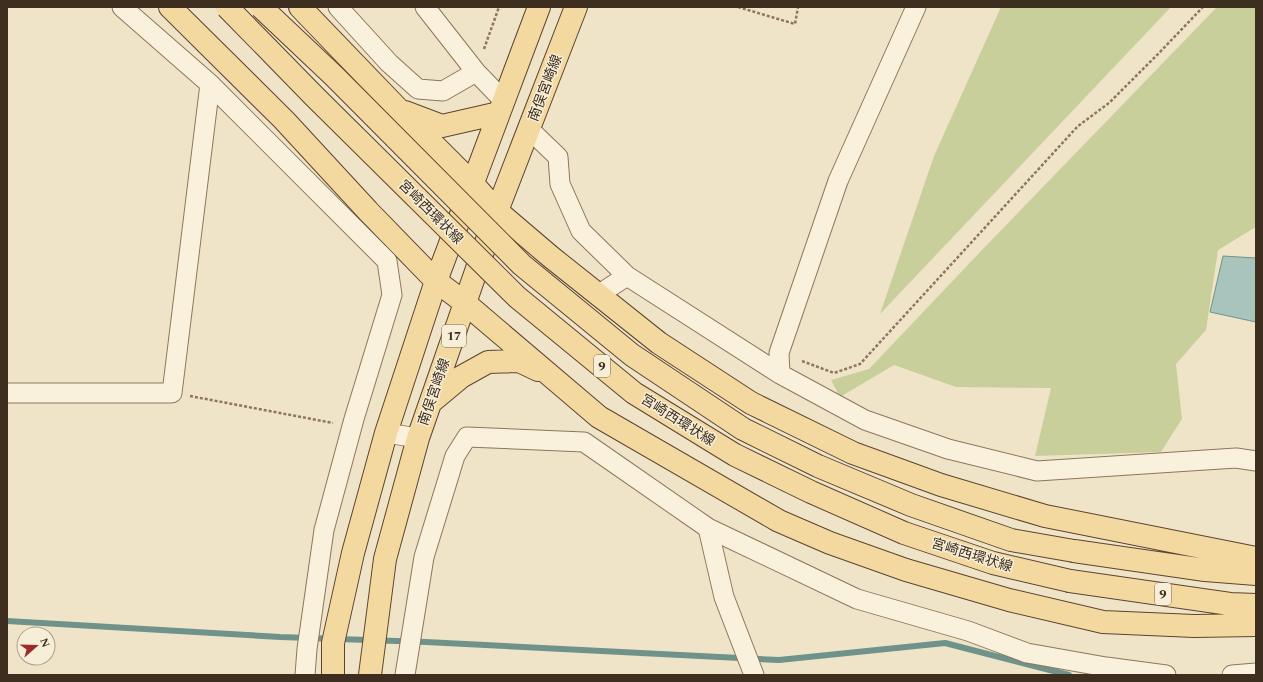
<svg xmlns="http://www.w3.org/2000/svg" width="1263" height="682" font-family="Spectral,'Noto Sans JP',serif">
	<rect width="100%" height="100%" fill="#f0e4c8"/>
	<path fill="#c9cf9b" d="M1001,7h170l-291,307 54,-158z
		M1217,7h39v220l-38,23 -12,80 -30,34 6,55 -21,33 -126,4 16,-68 -95,-1 -62,-22 -54,32 -9,-17 38,-11 113,-119z"/>
	<path fill="#a9c4bc" stroke="#6f938a" d="M1223,256l33,2v64l-46,-10z"/>
	<g fill="none" stroke-linecap="round" stroke-linejoin="round">
		<path stroke="#6f938a" stroke-width="6" d="M7,621l273,16 146,5 353,18 166,-17 124,32"/>
		<defs>
			<path id="minor" d="M122,7l88,77 177,177 5,34 -38,124 -30,111 -17,119 -2,26
				M338,7l51,56 29,26 25,2 33,-19
				M425,7l51,65 28,29
				M529,129l29,28 2,27 21,47 46,45
				M598,295l29,-19 153,98 85,46 83,29 89,22 199,-13 20,3
				M780,374l-1,-21 59,-172 78,-174
				M7,393h165l38,-309
				M386,433l32,5
				M708,528l16,69 30,78
				M405,675l19,-118 31,-101 12,-19 117,5 124,86 149,71 111,32 59,22 79,14 60,8
				M1232,675l24,-2"/>
			<path id="primary" d="M170,7l114,113 84,91 68,70 29,22 134,114 180,104 51,22 76,27 103,30 94,22 91,4 62,-1
				M300,7l101,105 72,72 24,27 54,46 108,86 92,60 102,50 88,32 104,31 211,42
				M405,112l37,14 57,-13
				M431,402l30,-25 27,-15 31,-1 19,9
				M1074,551l131,19 51,4
				M1070,581l160,23 26,1
				M333,675v-32l20,-90 33,-120 50,-152 103,-274
				M370,675l15,-116 33,-121 79,-227 79,-204"/>
		</defs>
		<use href="#minor" stroke="#8d765c" stroke-width="21"/>
		<use href="#primary" stroke="#5b4430" stroke-width="24"/>
		<path stroke="#8d765c" stroke-width="2.5" stroke-dasharray="3 2" stroke-linecap="butt" d="M738,7l57,17 3,-17
			M484,49l15,-42
			M802,361l32,12 26,-9 218,-238 31,-23 50,-50 44,-46
			M190,396l143,27"/>
		<use href="#minor" stroke="#faf1dc" stroke-width="19"/>
		<use href="#primary" stroke="#f3d9a0" stroke-width="22"/>
		<defs>
			<path id="primary-bridge" d="M227,7l87,89 203,201 117,96 101,62 76,37 93,41 89,30 77,18
				M261,7l73,69 188,189 110,90 111,74 75,37 93,39 100,35 63,11"/>
		</defs>
		<use href="#primary-bridge" stroke="#5b4430" stroke-width="24" stroke-linecap="butt"/>
		<use href="#primary-bridge" stroke="#f3d9a0" stroke-width="22"/>
	</g>
	<g text-anchor="middle" dominant-baseline="central" stroke-width="3" stroke-linejoin="round" paint-order="stroke">
		<g fill="#f7eed8" stroke="#756857" stroke-width="1">
			<rect x="442" y="325" width="24" height="22" rx="3"/>
			<rect x="594" y="355" width="16" height="22" rx="3"/>
			<rect x="1155" y="583" width="16" height="22" rx="3"/>
		</g>
		<g font-size="13" font-weight="bold" fill="#3d2e20">
			<text x="454" y="336">17</text>
			<text x="602" y="366">9</text>
			<text x="1163" y="594">9</text>
		</g>
		<g font-size="14" fill="#3d2e20" stroke="#f7eed8">
			<text transform="translate(545 88) rotate(-69)">南俣宮崎線</text>
			<text transform="translate(431 212) rotate(45)">宮崎西環状線</text>
			<text transform="translate(434 392) rotate(-71)">南俣宮崎線</text>
			<text transform="translate(678 420) rotate(32)">宮崎西環状線</text>
			<text transform="translate(972 555) rotate(17)">宮崎西環状線</text>
		</g>
	</g>
	<rect width="1263" height="682" fill="none" stroke="#3d2e20" stroke-width="16"/>
	<g transform="translate(36 646) rotate(70)"><circle r="19" fill="#f7eed8" stroke="#ada18e"/>
	<path d="M0-3L7 15L0 10L-7 15Z" fill="#9e2a2b"/>
	<text y="-6" font-size="11" font-weight="bold" text-anchor="middle" fill="#3d2e20">N</text>
	</g>
</svg>
